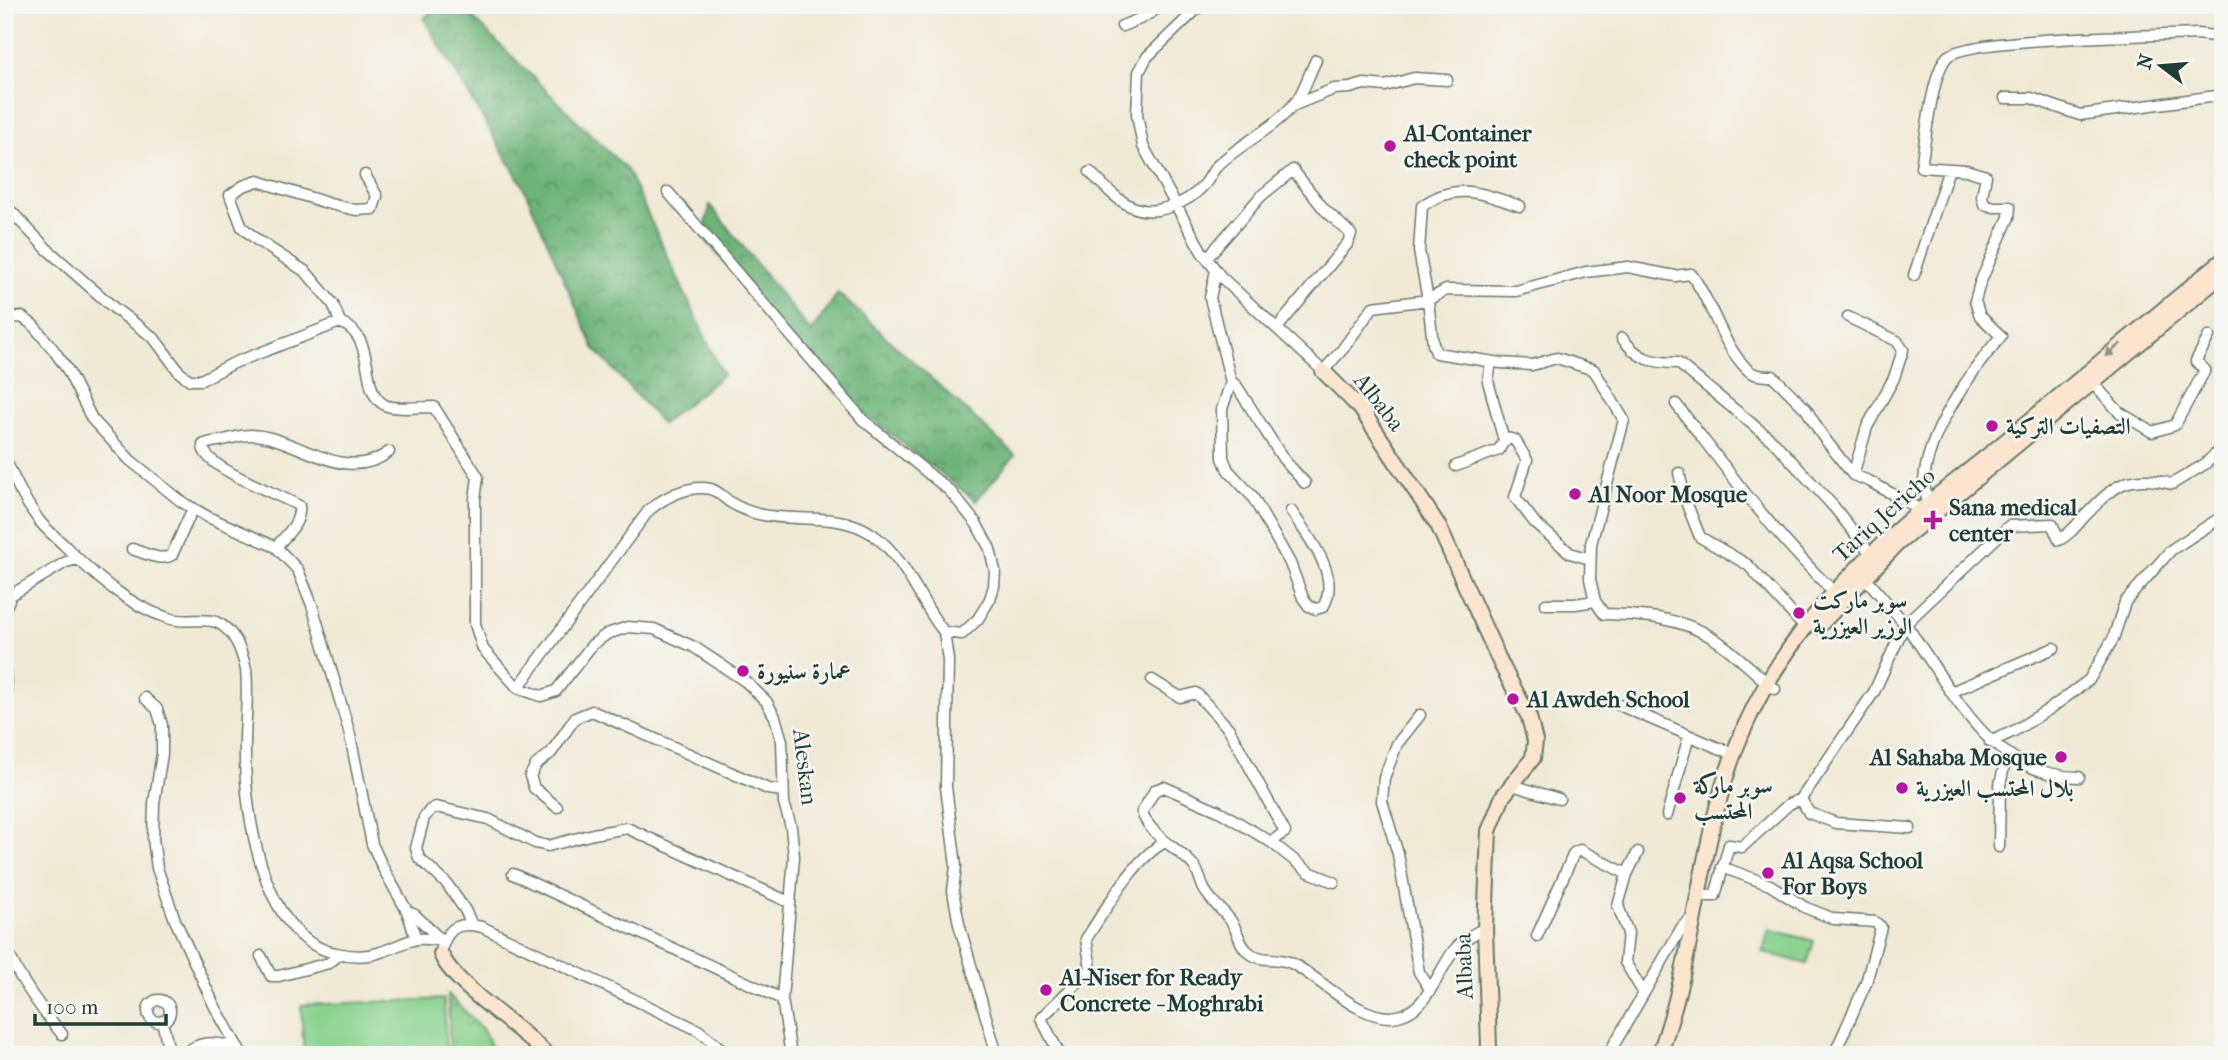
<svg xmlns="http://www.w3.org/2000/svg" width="2228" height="1060" font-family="'IM FELL French Canon',Amiri,serif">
	<defs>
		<pattern id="forest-crowns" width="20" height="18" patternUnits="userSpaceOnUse" patternTransform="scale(1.75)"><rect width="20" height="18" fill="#6eb479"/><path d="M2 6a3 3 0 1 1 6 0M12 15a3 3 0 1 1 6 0" fill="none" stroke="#5a9464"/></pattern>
		<pattern id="park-tufts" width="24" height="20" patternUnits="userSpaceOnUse" patternTransform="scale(1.75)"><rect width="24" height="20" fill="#89d28e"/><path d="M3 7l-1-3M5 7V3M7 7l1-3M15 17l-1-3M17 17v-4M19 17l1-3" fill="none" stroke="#6fac75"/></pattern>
	</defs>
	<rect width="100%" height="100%" fill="#f6f6f2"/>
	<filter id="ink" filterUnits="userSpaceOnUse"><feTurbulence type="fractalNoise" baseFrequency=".0143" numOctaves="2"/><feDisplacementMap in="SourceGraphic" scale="14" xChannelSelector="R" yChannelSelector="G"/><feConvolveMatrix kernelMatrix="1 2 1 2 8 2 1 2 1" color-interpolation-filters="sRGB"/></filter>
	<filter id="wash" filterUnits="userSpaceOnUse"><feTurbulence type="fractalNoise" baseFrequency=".00686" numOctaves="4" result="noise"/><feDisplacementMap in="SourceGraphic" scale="28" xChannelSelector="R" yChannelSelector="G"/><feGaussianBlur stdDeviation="1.57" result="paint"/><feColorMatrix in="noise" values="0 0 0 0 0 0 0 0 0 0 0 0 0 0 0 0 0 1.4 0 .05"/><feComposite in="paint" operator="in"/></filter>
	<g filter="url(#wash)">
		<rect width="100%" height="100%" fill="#f0e9d5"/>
		<path fill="url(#forest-crowns)" stroke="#467856" stroke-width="2" d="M436,5h24l167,165 96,205 -61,49 -68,-76 -71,-162 -99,-167z
			M710,205l101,127 27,-39 177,162 -39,46 -143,-112 -130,-152z"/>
		<path fill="url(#park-tufts)" stroke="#548861" stroke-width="2" d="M448,994l36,37 8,19 -42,1z"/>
		<path fill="#89d28e" stroke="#548861" stroke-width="2" d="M1769,929l45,12 -7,23 -44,-12z
			M444,999l2,56h-142l-3,-50z"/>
	</g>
	<g filter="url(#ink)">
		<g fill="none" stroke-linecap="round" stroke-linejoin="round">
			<defs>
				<path id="street" d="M1201,5l-54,52 -8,15 -2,43 6,31 59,106 19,25 102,94 19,-21 31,-43 55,-7 5,44 3,9 65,10 31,2 25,-7 37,12 30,50 -33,124 -1,35 5,22 9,13c38,1 76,3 109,24 22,14 41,35 62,51
					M1122,26l20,-8 21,-13
					M2005,98h26l49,17 143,-20
					M1292,106l42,-17 16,-1 14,-4 21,2 29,-8 33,2
					M1090,172c25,25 45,49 82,34 12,-4 23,-11 31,-20 7,-7 9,-16 16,-22 25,-23 59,-37 79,-65 7,-11 12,-27 18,-39
					M5,205l42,44 67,59 40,30 26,35 10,7h11l33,-17 106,-41c39,16 18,70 45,83 9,5 37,2 49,2l44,70 -3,22v125l8,25 35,39 23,8 15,-5 36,-46 15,-11 21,-7 26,2 40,18 51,34 21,20 9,16 7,24 2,62 7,24 3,30 -12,142 9,56
					M1520,206c-37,-12 -63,-25 -98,0l-3,45 9,49 18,-10 70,1 70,-19 42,-5 47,9 16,-2c22,29 30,70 56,95 6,7 17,7 26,7l33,33 15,25 32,41 16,6 52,29
					M1207,258l54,-62 32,-26 31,39 27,25 -3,9 -70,84
					M1216,270l-6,28 21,84 -9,27 1,49 5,12 24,26 38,67 13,35 6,8 7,3 7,-2c19,-32 -15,-70 -32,-96
					M1914,275l35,-106
					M1848,317l49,24 6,9 -9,28 -27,49 -14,48
					M340,322l-7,-18 -27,-32 -49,-32 -15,-13 -12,-32 13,-9 15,-5 72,23 26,6 17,-1 4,-13 -12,-21
					M5,323l2,-5 15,-1 11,8 20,24 14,20 25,50 38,41 52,42 26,15 68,30 22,23 14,35 37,126 23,113 11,24 24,43 9,28
					M1622,338c16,21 29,25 56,25l96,79 60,65 37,47
					M1491,362l-3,19 15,56 12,3 12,20 -12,37 20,26 35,30 20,6
					M1231,382l5,3 48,75 21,23
					M2093,383l26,29 33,20 23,-7 30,-55 -9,-9 13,-25
					M1676,404c50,64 99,132 158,188
					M5,458c9,22 19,42 33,61 7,10 18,18 26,26 30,30 63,60 104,73 16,6 35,-1 48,4 19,8 26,30 30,48 3,29 -2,56 -1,85 0,61 19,185 91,198 14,3 29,4 42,0 29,-9 33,-20 66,-11
					M1456,466l43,-16 3,-6 6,-5
					M1679,473l7,29 14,35 48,28 57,63
					M1928,504c-1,-7 -4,-15 -4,-22 2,-48 47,-110 77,-146l-21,-20 -5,-15 5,-18 29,-66 1,-10h-16l-10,-3 -2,-8 4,-20 -20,-6 -45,-3c4,-23 11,-95 26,-110 19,-20 212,-21 250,-23l26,3
					M276,547c11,-13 25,-24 23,-41 -19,-12 -97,-38 -96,-61 7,-4 14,-3 21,-5 9,-2 17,-5 27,-5 46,1 92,51 138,17
					M132,549c13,4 28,13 40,6l21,-47
					M1546,604h29l20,-3
					M5,609l6,-14 55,-33 12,-3
					M944,632l4,28 -2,127 10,79 -3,25 6,33 38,131
					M5,665l2,46 -2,28
					M1152,680l28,17 16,-4 33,36 56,103 -14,10 -52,-31 -55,-24 -9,3 -13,22c8,24 35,35 51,53 6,6 7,16 11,24 7,13 19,21 27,32 8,11 8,25 19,32 10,9 28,4 41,10 29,14 71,61 107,53 30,-6 40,-46 57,-67 9,-10 18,-15 30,-21
					M518,688l131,-178c15,-12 32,-22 53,-22 16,0 19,9 31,16 7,4 17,8 25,10 37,9 81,-3 114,20 34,23 47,68 72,98l18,2 16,-15 12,-20 4,-13 1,-15 -5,-22 -14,-26 -26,-32 -87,-71 -195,-228
					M1951,692l103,-44
					M145,698l12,11 5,16v29l-8,49 -1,36 4,29 18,52 39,85 28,50
					M1619,705l97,42 18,6
					M1420,715l-23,29 -13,34 -2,23 16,53 21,118 11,17
					M1990,742l24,-11 37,-23 38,-28 24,-41 12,-37 46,-52 52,-34
					M2079,777c-92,-1 -127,-90 -174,-153l104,-98 43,-2 7,16c10,-5 16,-13 24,-22 31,-32 43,-46 89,-34l33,-20 18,-17
					M1512,785l47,14
					M1801,799l8,14 27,10 74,5
					M557,807l-23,-19 -4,-12 6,-11 15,-12 24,-35 17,-7 176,78 15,2
					M1667,815l22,-79
					M1271,842l38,30 25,10
					M1999,847l1,-62 7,-32
					M1722,867l48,18 34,22 30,12 41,3 6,5 -15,56 -32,72
					M513,874l269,125
					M1627,874l11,-22
					M1705,896h10l14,-51 13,2 47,-43 12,-5 73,-107 31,-68 -41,-48
					M407,911l8,4 26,25
					M472,925l-7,-15 -18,-26 -28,-26 -3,-10 8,-30 6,-8 6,-3 52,12 47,24 13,3 45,-12 34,-6 162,74
					M1537,936l37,-83 6,-3 47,24 -9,32 10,27 -3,29 18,30
					M5,943c9,30 37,67 57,91
					M442,947c7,-22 20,-25 40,-20l216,103 21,17 5,8
					M261,956l10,20h8l50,-13 11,-9
					M148 1011a11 11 0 1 1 22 0a11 11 0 1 1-22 0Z
					M162,1021l8,34
					M183,1055c19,-17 32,-12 55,-8
					M1060,1055l-19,-37 50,-49 -5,-30c18,-27 51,-85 80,-97
					M1608,1055l74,-128 11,-10"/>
				<path id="secondary" d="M1323,371l38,38 77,116 63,139 28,53 6,24 -2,17 -30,38 -14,35 -4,97 4,119 -2,8
					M1819,626l78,-82 326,-270
					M441,954c12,31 80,73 106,101
					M1659,1055c40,-108 39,-226 87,-331 40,-89 111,-161 184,-222 21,-18 44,-35 66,-53 75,-63 151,-126 227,-189"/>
			</defs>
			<use href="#street" stroke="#68796c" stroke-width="13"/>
			<use href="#secondary" stroke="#68796c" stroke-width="18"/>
			<use href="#street" stroke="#fff" stroke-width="10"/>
			<use href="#secondary" stroke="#fce5cf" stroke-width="14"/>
		</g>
		<defs><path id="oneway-solid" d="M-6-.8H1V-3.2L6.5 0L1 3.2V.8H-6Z" transform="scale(1.75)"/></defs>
		<use fill="#8e9182" href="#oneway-solid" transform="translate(2113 350) rotate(140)"/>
	</g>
	<g fill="#b5179e" stroke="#f6f6f2" stroke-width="2.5">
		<circle cx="1390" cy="146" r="7"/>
		<circle cx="1992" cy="426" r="7"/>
		<circle cx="1575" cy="494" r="7"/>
		<path d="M1929.5 509.5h7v7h7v7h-7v7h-7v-7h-7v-7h7z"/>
		<circle cx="1799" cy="613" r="7"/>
		<circle cx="743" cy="671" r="7"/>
		<circle cx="1513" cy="699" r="7"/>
		<circle cx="2061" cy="757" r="7"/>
		<circle cx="1902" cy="788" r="7"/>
		<circle cx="1680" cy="798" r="7"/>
		<circle cx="1768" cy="873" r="7"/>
		<circle cx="1046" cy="990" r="7"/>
	</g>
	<g text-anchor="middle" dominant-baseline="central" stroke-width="5" stroke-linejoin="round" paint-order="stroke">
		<g font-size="23" font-weight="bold" fill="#1f3d34" stroke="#f6f6f2" text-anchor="start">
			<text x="1404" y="133">Al-Container<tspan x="1404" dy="26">check point</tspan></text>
			<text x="2006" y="426">التصفيات التركية</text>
			<text x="1589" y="494">Al Noor Mosque</text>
			<text x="1949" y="507">Sana medical<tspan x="1949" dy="26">center</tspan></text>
			<text x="1813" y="600">سوبر ماركت<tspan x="1813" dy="26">الوزير العيزرية</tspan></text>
			<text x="757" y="671">عمارة سنيورة</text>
			<text x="1527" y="699">Al Awdeh School</text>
			<text x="2047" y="757" text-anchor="end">Al Sahaba Mosque</text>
			<text x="1694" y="785">سوبر ماركة<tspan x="1694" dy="26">المحتسب</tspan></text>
			<text x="1916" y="788">بلال المحتسب العيزرية</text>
			<text x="1782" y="860">Al Aqsa School<tspan x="1782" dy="26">For Boys</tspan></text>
			<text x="1060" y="977">Al-Niser for Ready<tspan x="1060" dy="26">Concrete - Moghrabi</tspan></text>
		</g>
		<g font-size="23" fill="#1f3d34" stroke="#f6f6f2">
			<text transform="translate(1379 402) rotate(52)">Albaba</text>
			<text transform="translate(1884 515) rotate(-42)">Tariq Jericho</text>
			<text transform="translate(805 767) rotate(83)">Aleskan</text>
			<text transform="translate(1464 966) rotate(-92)">Albaba</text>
		</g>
	</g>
	<rect width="2228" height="1060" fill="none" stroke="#f6f6f2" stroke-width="28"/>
	<g transform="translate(2161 66) rotate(286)" stroke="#f6f6f2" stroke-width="5" paint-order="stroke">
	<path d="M0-5L12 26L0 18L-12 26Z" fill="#1f3d34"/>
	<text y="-10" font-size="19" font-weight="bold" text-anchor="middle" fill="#1f3d34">N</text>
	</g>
	<path d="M35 1014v10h131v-10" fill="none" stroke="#1f3d34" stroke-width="3.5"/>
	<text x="46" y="1014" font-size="21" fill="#1f3d34" stroke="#f6f6f2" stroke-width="5" paint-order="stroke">100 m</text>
</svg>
